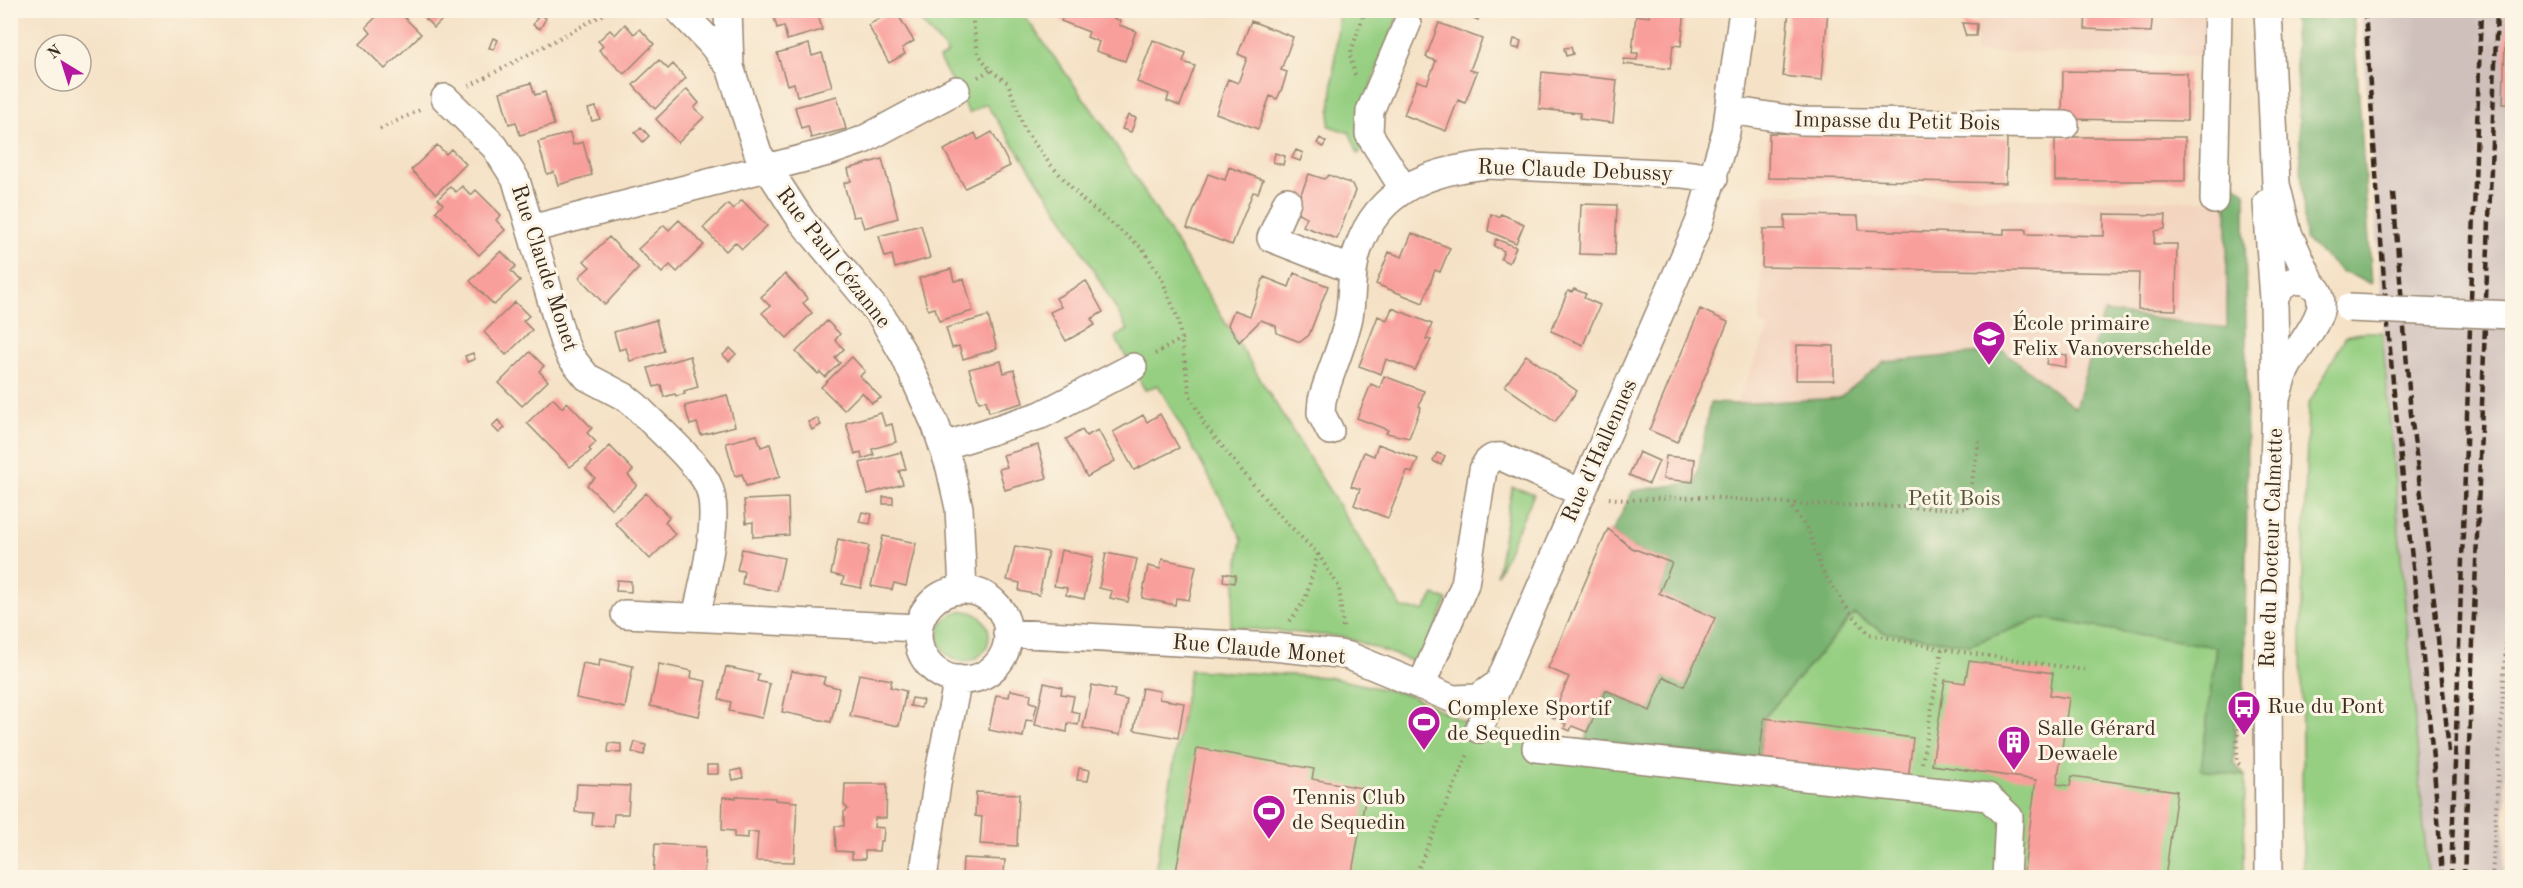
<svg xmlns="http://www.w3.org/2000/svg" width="2523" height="888" font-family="'Old Standard TT',serif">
	<rect width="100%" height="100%" fill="#fcf5e5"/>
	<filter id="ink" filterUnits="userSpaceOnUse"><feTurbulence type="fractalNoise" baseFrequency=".0167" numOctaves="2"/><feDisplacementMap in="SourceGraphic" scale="12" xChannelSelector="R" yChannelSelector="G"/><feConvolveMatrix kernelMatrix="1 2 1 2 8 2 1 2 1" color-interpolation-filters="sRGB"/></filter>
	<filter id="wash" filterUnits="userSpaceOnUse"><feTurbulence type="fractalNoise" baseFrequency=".008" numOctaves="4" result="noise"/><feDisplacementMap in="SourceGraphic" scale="24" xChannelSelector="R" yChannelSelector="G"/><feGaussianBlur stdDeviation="1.35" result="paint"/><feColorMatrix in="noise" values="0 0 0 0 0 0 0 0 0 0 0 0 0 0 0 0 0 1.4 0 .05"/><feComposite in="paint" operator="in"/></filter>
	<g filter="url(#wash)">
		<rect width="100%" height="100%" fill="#f5e2c6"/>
		<path fill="#f3d4bf" d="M1978,11h230l1,45 -233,-4z
			M1765,194l462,7v127l-8,188 -483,-112 32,-75 -8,-5z"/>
		<path fill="#cfc0bb" d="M2361,11h151v385l-8,481h-76l-31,-358z"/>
		<path fill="#96cf82" stroke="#687c50" stroke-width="1.5" d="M912,11h109l84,117 297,480 22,3 10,-16 13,5 -26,64 -77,-27 -114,-10 12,-88 -11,-22 -73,-132 -13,5 -30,-53 13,-7 -64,-111 -78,-115 -17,9 -30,-54 9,-6z
			M1339,11h61l-35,90 -7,33 5,16 -5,4 -8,-21 -21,-7z
			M2366,332h16l46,545h-125l-2,-241 7,-231 38,-69z
			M1512,487l22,7 -37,81z
			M939 636a25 25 0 1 1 50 0a25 25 0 1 1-50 0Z
			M1854,614l29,18 87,13 71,-27 175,29 -15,123 44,6 -1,101 -1090,1 36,-208 138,7 81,18 70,34 106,12 179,-23z"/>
		<path fill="#78b270" stroke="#5a6e47" stroke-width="1.5" d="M2293,11h60l19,273 -31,-13 -36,-32z
			M2227,178l18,14 2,300 -3,205 -8,10 -2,56 11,13 -44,-6 15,-123 -175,-29 -71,27 -87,-13 -29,-18 -90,104 -5,42 -174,-19 21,-51 43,21 15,-34 20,8 30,-67 -55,-25 13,-30 -40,-15 -20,-16 21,-41 63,-9 14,-79 26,1 103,-6 45,-36 120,-11 71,57 29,-96 123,16z"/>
		<g id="blocks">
			<path fill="#f99f9b" d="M383,10h14l24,24 -36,35 -25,-25 11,-11 -5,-6z
				M400,10h12l-6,7z
				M417,10h35l-18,18z
				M772,10h45l5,20 -35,10 -3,-14 -7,2z
				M895,10l19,31 -12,7 3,6 -16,9 -21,-38z
				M1065,10h32l23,11 -1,4 17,6 -11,30 -29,-10 3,-9 -12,-5 2,-5 -28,-11z
				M1454,10h27l-3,10z
				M1650,10h35l-4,36 -8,-1 -3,24 -46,-5v-5l13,1 1,-7h-6l4,-38 13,2z
				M1789,10h39l-6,70 -39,-4z
				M2086,10h67l-2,22 -66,-3z
				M2506,10h6v94h-9z
				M539,14l7,4 -6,11 -7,-4z
				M1251,21l42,16 -12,33 6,2 -4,14 -6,13 -7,-3 -12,33 -42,-16 12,-34 10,4 9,-25 -9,-4z
				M1439,23l43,16 -12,31 7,2 -12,31 -7,-3 -12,31 -42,-16 13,-34 10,3 9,-23 -10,-4z
				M1962,23l15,1 -1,12h-10z
				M625,24l9,10 6,-5 14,15 -30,30 -25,-24 4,-4 -5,-5 12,-11 5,5z
				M493,38l5,2 -4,9 -5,-1z
				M1514,39l7,2 -2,8 -7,-2z
				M1153,40l33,13 -3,9 12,4 -15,40 -13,-5 2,-7 -32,-12z
				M809,44l3,12 10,-3 10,33 -35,10 -3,-13 -7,2 -10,-32z
				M1571,47l2,7 -7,2 -2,-8z
				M659,60l9,9 5,-5 13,14 -31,31 -22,-24z
				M2063,71l124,2v48l-125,-2z
				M1542,72l75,8 -4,43 -33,-4v-6l-41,-4z
				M531,83l4,12 10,-3 9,33 -34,10 -4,-13 -7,2 -9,-32z
				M687,89l12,14 -5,5 10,9 -26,26 -22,-24z
				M837,96l9,33 -35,9 -3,-12 -7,2 -6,-21z
				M596,107l4,12 -8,2 -4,-12z
				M1128,115l8,3 -5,14 -9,-3z
				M641,127l8,9 -6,6 -8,-9z
				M992,132l18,34 -45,22 -21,-38 31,-17 3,7z
				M570,133l3,12 10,-3 9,33 -34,10 -4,-13 -7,2 -9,-32z
				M1769,133l238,5 -1,45 -238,-5z
				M2055,137h130v44h-130z
				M1320,138l6,4 -3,5 -6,-4z
				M437,145l9,9 5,-5 15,15 -30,30 -25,-24z
				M1296,150l7,3 -3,8 -8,-3z
				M1275,153l10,3 -2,9 -10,-3z
				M882,159l16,59 -34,10 -4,-12 -7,1 -8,-29 -1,-5 7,-2 -3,-12z
				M1229,167l34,13 -5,13 -5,-1 -21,53 -45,-17 21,-54 17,6z
				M1309,174l15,5 5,-4 23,9 3,7 -18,48 -34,-13 4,-9 -13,-6z
				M462,186l9,9 5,-5 25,25 -5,5 9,10 -26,25 -43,-44 7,-7 -5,-5 12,-12 6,5z
				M742,200l25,26 -25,23 -7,-7 -9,9 -23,-23 25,-24 5,5z
				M1581,204l36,1 -2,50 -36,-1z
				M1491,214l8,3 2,-3 23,10 -8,19 -28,-12z
				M2104,214l62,1 -1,14 -10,2 -1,13h23l-1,66 -38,-1 1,-36 -377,-6 1,-38h22v-14l73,1 1,14 145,4v-5h22v5l78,2z
				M679,220l25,25 -27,27 -7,-7 -8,8 -24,-24 26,-24 5,5z
				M921,225l9,33 -35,10 -3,-13 -7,2 -6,-21z
				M1412,233l38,15 -10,24 -5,-2 -12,33 -47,-19 13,-32 13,5z
				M609,237l30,31 -34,37 -26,-28 11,-10 -6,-6z
				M1496,239l20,8 -7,16 -8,-4 3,-8 -10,-5z
				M501,251l15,15 -5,5 9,10 -26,24 -24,-24z
				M951,269l3,12 10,-2 9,32 -34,10 -4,-13 -7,2 -9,-32z
				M1294,273l34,13 -19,49 -9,7 -23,-9 -1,-7 -15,-6 -22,22 -11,-17 6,-15 16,6 14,-39 25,10z
				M785,274l23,25 -5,4 9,10 -25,25 -25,-25 8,-7 -9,-9z
				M1086,281l17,31 -12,7 4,6 -29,16 -16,-29 11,-5 -5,-9z
				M1574,289l12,5 -2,4 16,7 -17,40 -32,-14 17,-40 4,1z
				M515,302l14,14 -6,5 9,9 -26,25 -22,-23z
				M1392,308l40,16 -6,15 5,1 -16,30 -29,-11 -5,15 -22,-8 19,-50 9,4z
				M1700,309l28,13 -51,120 -28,-12z
				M988,316l9,33 -34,10 -4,-13 -7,2 -6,-20z
				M656,320l8,31 -34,10 -4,-13 -7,2 -5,-18z
				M827,321l13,13 -5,6 9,9 -9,9 5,5 -15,14 -5,-5 -2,2 -22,-22z
				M1797,345l37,1v34h-38z
				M730,348l6,6 -7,7 -6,-6z
				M530,352l14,14 -5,5 9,10 -26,25 -23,-23z
				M2048,352l19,3 -2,12 -19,-3z
				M473,353l2,6 -8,3 -2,-6z
				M1526,355l51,36 -22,31 -50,-36z
				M690,356l8,31 -14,4 1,3 -9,2 -1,-2 -11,3 -3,-12 -7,2 -6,-19z
				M852,357l13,14 -5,5 21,22 -9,5 -10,-11 -18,18 -23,-23z
				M1001,361l3,12 10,-3 9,33 -34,9 -3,-12 -7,2 -10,-33z
				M1384,376l40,15 -5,15 2,1 -12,31 -23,-5 2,-3 -31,-12 14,-34 9,4z
				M727,395l8,31 -34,9 -4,-12 -7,2 -5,-19z
				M553,398l9,10 5,-6 4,4 21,22 -5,5 9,9 -7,7 2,2 -21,16 -43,-44z
				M881,413l4,13 7,-2 4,18 -24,7 2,6 -12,4 -1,-7 -6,2 -9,-31z
				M1160,414l19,34 -45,22 -21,-38 30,-17 4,7z
				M817,418l4,7 -9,5 -4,-8z
				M498,420l7,8 -6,5 -7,-7z
				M1082,430l4,6 12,-6 17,31 -28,16 -21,-38z
				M757,435l4,12 9,-3 10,33 -34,9 -4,-12 -7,2 -9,-33z
				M1378,444l40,15 -6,14 -5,-2 -19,47 -34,-13 6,-16 -9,-3 13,-34 10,4z
				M1038,445l9,33 -42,12 -6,-21 8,-2 -4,-12z
				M610,446l23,24 -5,5 9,10 -25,24 -25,-24 8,-7 -9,-9z
				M901,452l5,17 -7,2 4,13 -35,10 -8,-31z
				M1639,452l20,9 -10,23 -20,-9z
				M1437,453l8,3 -4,9 -8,-4z
				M1666,456l29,3 -2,23 -30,-3z
				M646,493l23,24 -4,5 10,12 -25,25 -35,-36z
				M883,497h10v7h-10z
				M788,498l1,37 -36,2v-15l-7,1 -2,-23z
				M862,512l10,2 -2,10 -11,-2z
				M1608,529l24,19 40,15 -13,30 56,25 -31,68 -20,-9 -14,34 -44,-21 -19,42 -15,-6 -2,5 -6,-3 2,-4 -14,-7 17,-40 -21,-9z
				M883,536l33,7 -10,43 -12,-3 -2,7 -21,-4z
				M838,539l31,7 -8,42 -19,-4 2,-7 -13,-3z
				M1015,546l33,6 -9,43 -20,-4 1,-8 -13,-3z
				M742,549l42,9 -7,33 -35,-7 2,-13 -7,-1z
				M1061,550l32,7 -9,42 -18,-4 1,-7 -13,-2z
				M1106,553l31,6 -9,43 -18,-4 2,-7 -13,-3z
				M1162,559l34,7 -7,34 -13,-2 -1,7 -33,-7 6,-32 12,3z
				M1224,573l12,2 -2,8 -11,-2z
				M617,580l14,1v11l-15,-1z
				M600,659l33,7 -8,42 -49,-10 7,-35 16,3z
				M1969,661l84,12 -3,22 19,3 -12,86 13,2 2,-10 105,15 -12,87h-142l13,-98 -104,-15 13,-85 20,3z
				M659,664l33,7 -1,7 15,3 -7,35 -49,-10z
				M726,667l33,7 -2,7 13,3 -8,34 -33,-7 2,-9 -12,-3z
				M791,671l34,6 -2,7 16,4 -8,34 -49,-10z
				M859,674l33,6 -2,7 16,4 -7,35 -49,-10z
				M1044,683l18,4 -1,7 13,2 -3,15 9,2 -2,12 -10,-2 -1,9 -32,-7z
				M1092,685l23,5 -2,7 14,3 -7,35 -37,-7z
				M1142,688l18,3 -1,8 25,4 -6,35 -44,-8z
				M1010,690l21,4 -1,8 7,2 -4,17 -7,-1 -3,17 -34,-7 7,-35 13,2z
				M912,698l11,2 -2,8 -11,-2z
				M1764,718l149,20 -5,42 -149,-20z
				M635,742l11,3 -2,10 -12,-3z
				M609,743l12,1v9l-13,-1z
				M1197,748l117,21 -2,10 55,10 -16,89h-176z
				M2510,760h2v36h-3z
				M707,765h11v9h-11z
				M1079,768l11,2 -2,11 -11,-1z
				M741,769l2,9 -10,2 -2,-9z
				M577,784l53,2 -2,28h-14l-1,12 -21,-1 1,-12 -18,-1z
				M845,784h42l-1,34h-11l-1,9 10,1 -1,13h-3l-1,10h-14v8h-13v-7l-16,-1 -1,-25h9v-14l4,-3 -4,-4z
				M976,792l43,2 -2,52 -37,-2 2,-27 -7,-1z
				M736,796l39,2v2l22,2 -3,60 -38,-1 2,-29h-10v6l-14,-1v-6l-12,-1 1,-33 13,1z
				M655,844l50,3 -1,31h-51z
				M963,858l42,2 -1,13h6l-1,5h-47z"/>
		</g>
	</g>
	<g filter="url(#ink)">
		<use href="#blocks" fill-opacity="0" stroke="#988672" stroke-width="1.5"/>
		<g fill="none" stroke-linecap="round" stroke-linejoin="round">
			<defs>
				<path id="minor" d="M679,10l31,32 20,25
					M728,10l2,57 28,86 44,68 80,96 23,40 31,69 14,42 9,40 4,82
					M2268,10l8,174 12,49 24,52
					M445,98l50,49 21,33 47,160 7,16 17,21 38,20 11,9c18,19 62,57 72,79 14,31 -5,98 -12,132
					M1730,110l71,11 264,4
					M1403,188l-34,-54 1,-23 37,-87
					M2214,200l4,-190
					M1287,201l-16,37 82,32
					M2267,203l7,96
					M531,229l297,-77 35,-12 93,-50
					M1330,431l-9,-18 1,-13c8,-28 21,-55 27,-83 4,-23 1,-46 9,-68 20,-60 73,-79 130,-84l195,9 31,4
					M944,446l97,-31 92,-48
					M918 635a45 45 0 1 1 90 0a45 45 0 1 1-90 0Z
					M625,614l293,14
					M1007,633l266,14 66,7 10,2 104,43 25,-1 21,-15
					M1421,686l44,-102 18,-114c3,-9 9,-14 19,-13l80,36
					M1479,729l220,-506 27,-91 17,-122
					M1536,748l452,49 21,20 -3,61
					M923,878l15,-101 20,-98
					M2269,878l-1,-203 8,-276 -2,-96c5,-31 48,-29 47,1 0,18 -27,48 -35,65 -5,9 -7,20 -10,30"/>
			</defs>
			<use href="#minor" stroke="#988672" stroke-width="30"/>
			<path stroke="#988672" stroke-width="4" stroke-dasharray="1.5 4.5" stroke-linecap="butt" d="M971,10l7,43 12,17 18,13 17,48 25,33 34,37 59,48 18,28 17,42 12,76 14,29 70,86 44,44 21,33 4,41
				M1355,75l-5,-20 15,-45
				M978,77l12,-7
				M469,86l143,-76
				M380,129l42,-20
				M1155,354l28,-16
				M1609,498l16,2 81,-3 95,7 166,5 12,-68
				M1789,503l21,31 12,37 28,41 19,22 73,15 142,21
				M1290,621l15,-21 13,-46
				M2238,722l-1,40 5,5
				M1922,763l20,-114
				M1414,878l55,-126
				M2492,878l20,-335"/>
			<use href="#minor" stroke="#fff" stroke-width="27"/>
			<path stroke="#3b2a1e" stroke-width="4.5" stroke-dasharray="9 4.5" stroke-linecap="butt" d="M2365,10c9,138 18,275 32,412 16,152 36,303 45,456
				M2393,193l18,221 24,194 14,144
				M2451,878l30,-868
				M2464,878l33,-868"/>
			<defs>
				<path id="minor-bridge" d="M2349,308l163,7"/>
			</defs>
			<use href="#minor-bridge" stroke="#988672" stroke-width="30" stroke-linecap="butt"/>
			<use href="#minor-bridge" stroke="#fff" stroke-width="27"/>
		</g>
	</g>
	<defs>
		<symbol id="school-pin" viewBox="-11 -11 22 30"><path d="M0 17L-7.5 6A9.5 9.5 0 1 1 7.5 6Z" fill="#b5179e" stroke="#fcf5e5"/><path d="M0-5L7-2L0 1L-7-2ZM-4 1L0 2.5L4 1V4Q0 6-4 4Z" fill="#fff"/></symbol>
		<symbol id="bus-pin" viewBox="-11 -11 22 30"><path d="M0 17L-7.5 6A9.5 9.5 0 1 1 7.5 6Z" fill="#b5179e" stroke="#fcf5e5"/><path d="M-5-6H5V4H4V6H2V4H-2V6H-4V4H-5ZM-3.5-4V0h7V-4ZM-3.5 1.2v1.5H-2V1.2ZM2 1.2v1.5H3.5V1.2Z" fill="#fff"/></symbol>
		<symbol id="stadium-pin" viewBox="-11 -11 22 30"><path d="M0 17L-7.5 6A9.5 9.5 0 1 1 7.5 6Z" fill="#b5179e" stroke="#fcf5e5"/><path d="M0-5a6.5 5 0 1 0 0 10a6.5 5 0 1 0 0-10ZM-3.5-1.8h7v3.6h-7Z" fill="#fff"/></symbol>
		<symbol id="building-pin" viewBox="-11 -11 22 30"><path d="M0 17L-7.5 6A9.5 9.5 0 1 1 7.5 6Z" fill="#b5179e" stroke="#fcf5e5"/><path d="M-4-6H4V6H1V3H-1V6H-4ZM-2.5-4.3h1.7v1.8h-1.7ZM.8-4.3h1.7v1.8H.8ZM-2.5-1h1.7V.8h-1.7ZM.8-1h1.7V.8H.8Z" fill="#fff"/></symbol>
	</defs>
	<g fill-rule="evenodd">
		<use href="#school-pin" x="1970" y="318" width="38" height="52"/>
		<use href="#bus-pin" x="2225" y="688" width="38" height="52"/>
		<use href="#stadium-pin" x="1405" y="703" width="38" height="52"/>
		<use href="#building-pin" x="1995" y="723" width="38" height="52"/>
		<use href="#stadium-pin" x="1250" y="792" width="38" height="52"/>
	</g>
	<g text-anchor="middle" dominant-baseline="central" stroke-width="6" stroke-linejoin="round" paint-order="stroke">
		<g font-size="22" fill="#3b2a1e" stroke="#fcf5e5">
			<text transform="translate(1897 122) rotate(1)">Impasse du Petit Bois</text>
			<text transform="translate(1575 171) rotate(2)">Rue Claude Debussy</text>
			<text transform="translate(833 258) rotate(52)">Rue Paul Cézanne</text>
			<text transform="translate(544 268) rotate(72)">Rue Claude Monet</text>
			<text transform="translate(1600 451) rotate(-66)">Rue d'Hallennes</text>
			<text transform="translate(2272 548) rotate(-88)">Rue du Docteur Calmette</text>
			<text transform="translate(1259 650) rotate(5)">Rue Claude Monet</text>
		</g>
		<g font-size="22" fill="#3b2a1e" stroke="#fcf5e5" text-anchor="start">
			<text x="2012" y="324">École primaire<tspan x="2012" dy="25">Felix Vanoverschelde</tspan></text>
			<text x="2267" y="707">Rue du Pont</text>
			<text x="1447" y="709">Complexe Sportif<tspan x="1447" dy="25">de Sequedin</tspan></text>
			<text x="2037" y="729">Salle Gérard<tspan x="2037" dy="25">Dewaele</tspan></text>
			<text x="1292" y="798">Tennis Club<tspan x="1292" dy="25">de Sequedin</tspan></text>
		</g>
		<g font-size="22" fill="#525337" stroke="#fcf5e5">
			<text x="1954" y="499">Petit Bois</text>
		</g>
	</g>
	<rect width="2523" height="888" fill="none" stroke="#fcf5e5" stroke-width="36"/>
	<g transform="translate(63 63) rotate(322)"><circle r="28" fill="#fcf5e5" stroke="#afa495" stroke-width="1.5"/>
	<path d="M0-4.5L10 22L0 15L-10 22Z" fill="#b5179e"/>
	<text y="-9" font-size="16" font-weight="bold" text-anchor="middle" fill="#3b2a1e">N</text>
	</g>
</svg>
